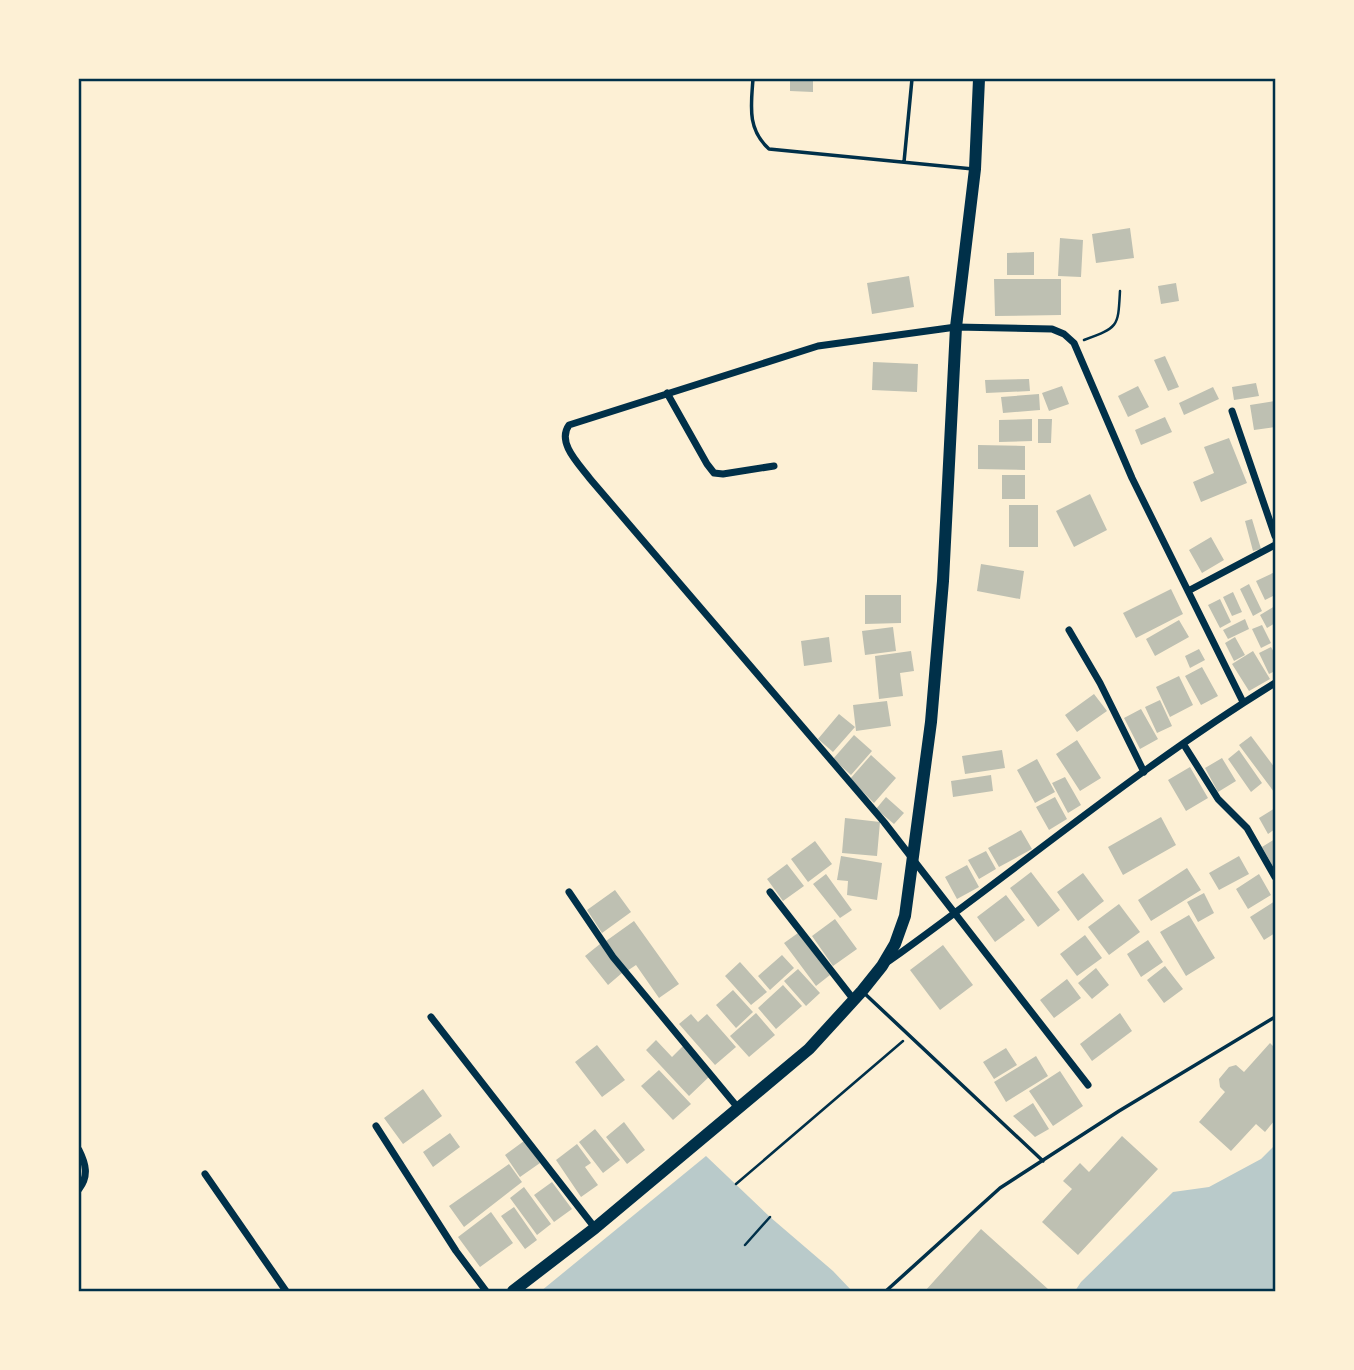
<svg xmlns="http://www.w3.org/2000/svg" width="1354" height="1370" font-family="'Exo 2',sans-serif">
	<rect width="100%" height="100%" fill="#fdf0d5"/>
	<path fill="#b9caca" d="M1275,1145v146h-200l6,-9 92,-90 36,-5 52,-28z
		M706,1156l64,61 63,54 19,20h-311z"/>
	<path fill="#bec0b2" d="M790,79h23v13l-23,-1z
		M1130,228l4,30 -38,5 -4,-29z
		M1060,238l23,2 -2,37 -23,-1z
		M1034,252v23h-27v-22z
		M909,276l5,31 -42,7 -5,-31z
		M994,279h67v36l-66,1z
		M1176,283l3,18 -18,3 -3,-18z
		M1165,356l14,31 -11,4 -14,-31z
		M873,362l45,2 -1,28 -45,-2z
		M1029,379l1,12 -44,2 -1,-13z
		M1256,383l3,13 -25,4 -2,-13z
		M1062,386l7,18 -20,7 -7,-18z
		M1138,386l11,21 -21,10 -10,-21z
		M1213,387l6,12 -35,16 -5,-12z
		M1039,394l1,16 -37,3 -2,-16z
		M1275,401v26l-21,3 -4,-25z
		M1165,417l7,15 -31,13 -6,-15z
		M1032,419v22l-33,1v-22z
		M1038,419h14l-1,24h-13z
		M1229,438l18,45 -46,19 -8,-20 21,-9 -10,-26z
		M978,445l47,1v24l-47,-1z
		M1002,475h23v24h-23z
		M1090,494l17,36 -33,17 -18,-36z
		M1009,505h29v42h-29z
		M1252,519l9,30 -8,2 -8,-30z
		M1211,537l13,23 -22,13 -13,-23z
		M981,564l43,7 -4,28 -43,-8z
		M1275,572v23l-10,5 -9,-19z
		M1249,584l13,27 -9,5 -13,-27z
		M1171,589l12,25 -47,24 -13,-25z
		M1233,592l9,20 -10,4 -9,-19z
		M865,595h36v28l-36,1z
		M1220,599l11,23 -11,6 -12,-23z
		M1275,606v17l-8,5 -7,-13z
		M1245,619l4,10 -21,10 -5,-9z
		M1179,620l10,17 -34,19 -9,-17z
		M1262,625l9,18 -10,5 -9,-19z
		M893,627l3,24 -31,4 -3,-24z
		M829,637l3,25 -28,4 -3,-25z
		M1235,637l10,18 -11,6 -9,-18z
		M1271,647l4,7v17l-6,3 -10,-21z
		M1199,649l6,11 -15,8 -5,-12z
		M911,651l3,20 -14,2 3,23 -24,3 -4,-43z
		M1253,651l17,28 -21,12 -17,-27z
		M1202,667l16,29 -17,9 -16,-29z
		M1179,676l14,29 -23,12 -14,-30z
		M1094,694l13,17 -30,21 -12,-17z
		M1160,700l12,26 -15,7 -12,-26z
		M887,701l4,25 -35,5 -3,-26z
		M1141,709l17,30 -18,10 -16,-31z
		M839,714l16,13 -22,25 -15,-13z
		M854,735l18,16 -21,24 -18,-16z
		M1251,736l24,32 -1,24 -35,-47z
		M1077,740l24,38 -21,13 -24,-37z
		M1002,750l3,18 -40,6 -3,-18z
		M1239,750l23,33 -11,9 -23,-33z
		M871,755l25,23 -22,25 -24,-24z
		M1222,758l14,23 -18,11 -13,-24z
		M1037,759l18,33 -20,11 -18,-33z
		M1190,767l18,31 -22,13 -18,-31z
		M991,775l2,16 -40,6 -2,-16z
		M1065,777l16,28 -13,8 -16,-30z
		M886,797l18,16 -10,11 -18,-15z
		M1055,797l12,22 -18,11 -13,-23z
		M1275,808v21l-7,5 -9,-16z
		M1161,817l15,28 -53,30 -15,-28z
		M845,818l35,4 -3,34 -35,-3z
		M1021,830l11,19 -33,18 -11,-19z
		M1275,839v31l-13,-23z
		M815,841l17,23 -24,18 -17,-23z
		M986,851l10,18 -17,10 -11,-19z
		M841,856l41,7 -5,37 -30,-5 1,-14 -11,-1z
		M1239,856l10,18 -30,16 -10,-17z
		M787,864l17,22 -21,15 -16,-22z
		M967,865l12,22 -22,12 -12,-22z
		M1187,868l14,22 -50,31 -13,-21z
		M1031,872l29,38 -22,17 -28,-39z
		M1083,873l21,28 -26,20 -21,-29z
		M826,874l26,36 -12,8 -27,-34z
		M1259,874l12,21 -23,14 -12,-20z
		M615,890l16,22 -29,21 -15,-23z
		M1204,893l10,20 -16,9 -11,-20z
		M1006,895l19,25 -30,22 -18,-25z
		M1275,901v32l-11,7 -14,-23z
		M1119,904l21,28 -31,23 -21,-28z
		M1189,915l26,43 -29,18 -26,-44z
		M835,919l22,30 -24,17 -21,-30z
		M634,921l45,63 -20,14 -23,-33 -9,6 -21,-30z
		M798,933l32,42 -14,11 -32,-43z
		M1085,935l17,23 -25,18 -17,-22z
		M1148,940l15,22 -22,15 -14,-23z
		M600,944l22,29 -14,12 -23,-29z
		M943,945l30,40 -33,25 -30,-40z
		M782,955l12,13 -24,22 -12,-14z
		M740,962l27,30 -16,13 -26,-29z
		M1165,966l18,23 -19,14 -17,-23z
		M1096,968l13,17 -17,14 -14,-16z
		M798,969l22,24 -14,13 -22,-25z
		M1067,979l14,19 -27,20 -14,-18z
		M783,985l19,21 -26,23 -18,-21z
		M733,990l20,22 -17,16 -20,-23z
		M756,1013l19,22 -26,22 -19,-21z
		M1120,1013l12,18 -40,30 -12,-17z
		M691,1014l7,8 9,-8 29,33 -21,18 -36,-41z
		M656,1040l16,17 11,-11 28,29 -22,21 -43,-46z
		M1270,1043l5,5v72l-10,12 -9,-8 -25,27 -32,-29 26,-30 -5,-5 -1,-8 10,-12 7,-2 8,7z
		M597,1045l28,35 -23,17 -27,-35z
		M1006,1048l11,17 -23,14 -11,-17z
		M1036,1056l12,20 -42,26 -12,-20z
		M659,1070l32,34 -18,16 -32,-34z
		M1060,1071l23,35 -30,20 -24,-35z
		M423,1089l19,27 -39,28 -19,-26z
		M1033,1103l16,26 -14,8 -22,-21z
		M624,1122l21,28 -18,14 -21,-27z
		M595,1129l25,31 -17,13 -24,-31z
		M450,1133l10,14 -27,20 -10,-15z
		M1122,1136l36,33 -80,86 -36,-33 30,-33 -9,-8 17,-18 9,9z
		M524,1141l16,22 -20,14 -15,-22z
		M577,1144l14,19 -6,4 13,18 -17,12 -25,-37z
		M509,1164l13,18 -58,45 -15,-21z
		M552,1182l20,27 -18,13 -20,-27z
		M524,1187l27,37 -14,11 -27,-37z
		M514,1207l23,33 -12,9 -24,-33z
		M491,1212l22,31 -33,24 -22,-30z
		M981,1229l67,60 -1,2h-122z"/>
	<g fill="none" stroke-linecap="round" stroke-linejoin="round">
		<path stroke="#003049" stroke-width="2.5" d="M1084,340c35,-13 34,-13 36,-49
			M736,1184l167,-143
			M745,1245l25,-28"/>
		<path stroke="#003049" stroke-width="3.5" d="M753,79c-2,27 -6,50 16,70l204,20
			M904,162l8,-83
			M863,992l180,169
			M886,1291l114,-103 119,-77 156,-94"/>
		<path stroke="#003049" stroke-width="7" d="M667,393l40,71 7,9 9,1 51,-8
			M1232,411l43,125
			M1188,591l87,-46
			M1069,630l31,53 44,89
			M1184,745l34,54 29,29 28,49
			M569,892l44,65 126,152
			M770,892l84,108
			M889,961c129,-92 251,-195 386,-278
			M431,1017l164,211
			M1088,1085l-204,-263 -293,-342c-11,-15 -35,-37 -22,-55l249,-79 138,-19 96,2 12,5 10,9 58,135 111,224
			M376,1126l80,125 30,40
			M79,1150c7,14 10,26 0,39
			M205,1174l81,117"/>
		<path stroke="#003049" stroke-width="12" d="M513,1291l82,-63 214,-179 53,-58 20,-25 13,-22 10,-28 26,-194 12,-141 13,-254 19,-158 4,-90"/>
	</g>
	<rect width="1354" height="1370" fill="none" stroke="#fdf0d5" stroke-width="161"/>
	<rect x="80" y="80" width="1194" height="1210" fill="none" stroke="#003049" stroke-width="2.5"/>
</svg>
